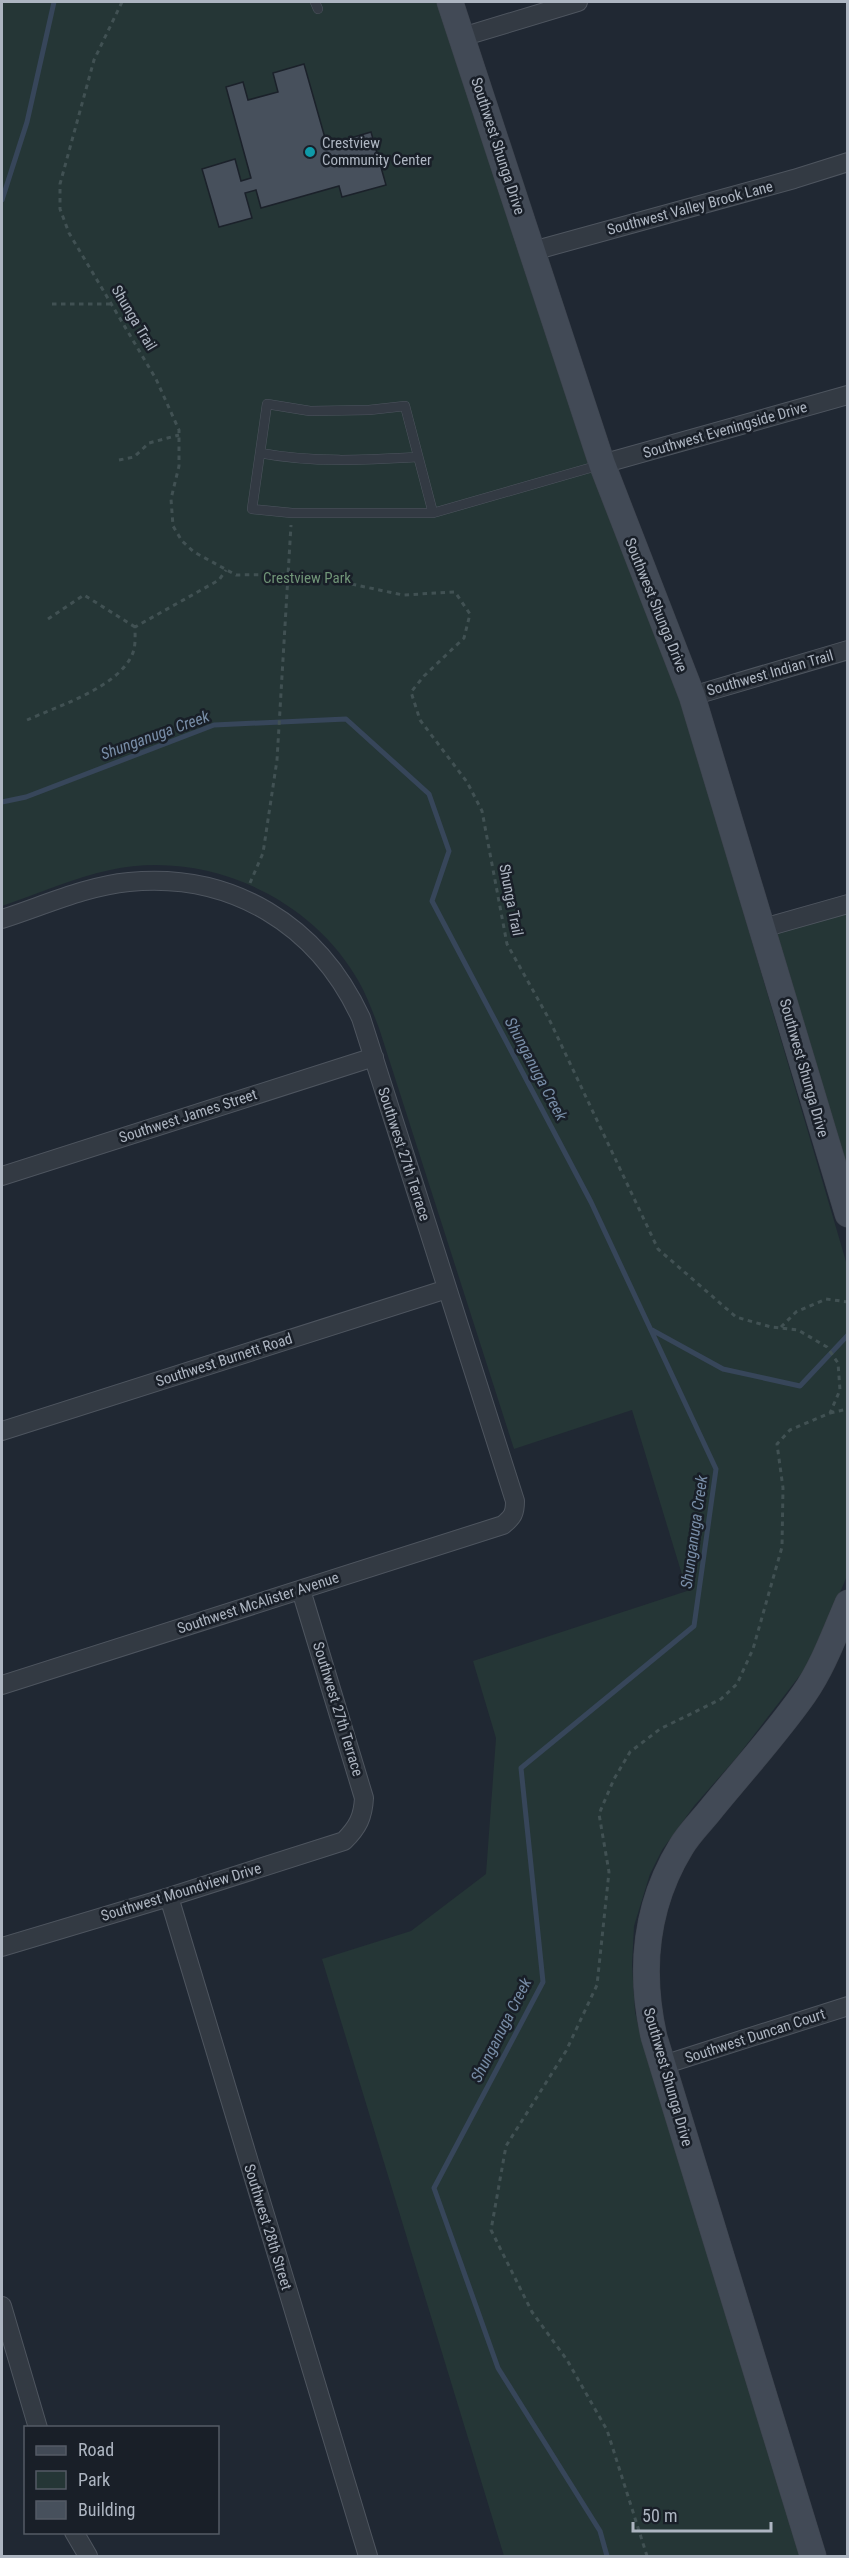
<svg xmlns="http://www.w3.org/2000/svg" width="849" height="2558" font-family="'Roboto Condensed',sans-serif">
	<rect width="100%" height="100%" fill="#202833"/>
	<path fill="#253636" d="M2,2h437l246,711 162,552v311l-36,85 -74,96 -43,49 -32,44 -12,24 -16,52 -2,39 3,47 7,29 159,515h-297l-182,-597 89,-28 75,-57 10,-136 -23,-77 214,-70 -55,-181 -118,39 -135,-421c-6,-15 -12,-32 -20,-46 -47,-85 -154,-133 -249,-112 -37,8 -73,24 -108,36z
		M847,904v310l-84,-286z"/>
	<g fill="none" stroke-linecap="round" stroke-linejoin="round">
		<path stroke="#37465a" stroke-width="5" d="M2,200l25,-78 27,-120
			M2,802l24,-5 188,-72 132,-6 83,75 20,57 -17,50 159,301 125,267 -22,157 -173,142 22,214 -109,206 64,180 102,163 7,25
			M652,1330l71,39 77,17 48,-51"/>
	</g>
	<path fill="#47505c" stroke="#1b212a" stroke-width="1.5" d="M304,64l23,81 44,-13 15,53 -44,12 -3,-11 -78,22 -5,-18 -11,3 7,25 -33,9 -17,-58 33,-10 6,22 10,-3 -25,-91 17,-5 5,18 30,-8 -5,-19z"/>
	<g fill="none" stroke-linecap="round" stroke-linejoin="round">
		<defs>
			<path id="lane" d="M315,2l3,7
				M260,453c53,10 105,7 158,4
				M433,513l-28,-107 -36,4 -59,1 -43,-7 -15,105 40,4h141l167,-48"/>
			<path id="street" d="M462,37l116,-35
				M533,251l261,-72 54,-17
				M602,464l246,-69
				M692,696l156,-46
				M2,919c41,-13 84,-33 127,-37 103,-10 189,43 232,136l154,483c0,12 -2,16 -12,24l-501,160
				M763,928l85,-24
				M2,1176l372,-119
				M2,1431l445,-142
				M169,1897l199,659
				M2,1947l167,-50 175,-56c14,-14 19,-24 20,-43l-63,-208
				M663,2065l185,-59
				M2,2306l36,122
				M74,2532l14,24"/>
			<path id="secondary" d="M450,2l152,462 90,232 156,518
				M813,2556l-159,-519c-15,-67 -9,-131 27,-190 8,-14 21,-26 31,-39 31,-38 64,-74 92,-114 19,-27 31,-61 44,-91"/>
		</defs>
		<use href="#lane" stroke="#4e555f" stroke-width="10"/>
		<use href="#street" stroke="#4e555f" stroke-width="20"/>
		<use href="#secondary" stroke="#3d434d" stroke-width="27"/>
		<path stroke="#415153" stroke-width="3" stroke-dasharray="4.5 4.5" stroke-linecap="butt" d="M122,2l-28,58 -34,124v25l9,24 87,146 23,51v36l-8,33 2,27 9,15 12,11 42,23 68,-1 99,21 52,-3 15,22 -6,24 -40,38 -13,16 9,28 47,62 15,29 25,133 42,75 109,230 78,68 35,10 27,3 29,17 11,16 2,27 -10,23 -40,17 -13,14 6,44 -1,59 -29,102 -16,35 -16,15 -61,30 -30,23 -16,27 -15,35 10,58 -12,113 -31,66 -60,95 -15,84 41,82 35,48 40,70 40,126
			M52,304h60
			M119,460l15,-3 15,-14 30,-8
			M48,619l36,-24 51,32
			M27,720c31,-14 90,-32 105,-65 4,-8 3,-19 3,-28l84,-47 7,-10
			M250,883l13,-30 14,-93 14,-235
			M781,1327l15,-15 30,-13 22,3
			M830,1413l18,-4"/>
		<use href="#lane" stroke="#333a43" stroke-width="9"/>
		<use href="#street" stroke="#333a43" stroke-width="18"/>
		<use href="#secondary" stroke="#424a56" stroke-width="26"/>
	</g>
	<circle fill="#0f9aa8" stroke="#191f28" stroke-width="2" cx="310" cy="152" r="6"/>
	<g text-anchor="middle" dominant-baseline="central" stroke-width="5" stroke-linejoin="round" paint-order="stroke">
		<g font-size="15" fill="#adb5c1" stroke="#191f28" text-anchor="start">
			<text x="322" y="143">Crestview<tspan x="322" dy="17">Community Center</tspan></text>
		</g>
		<g font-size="15" fill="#adb5c1" stroke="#191f28">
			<text transform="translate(498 146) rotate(72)">Southwest Shunga Drive</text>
			<text transform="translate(690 208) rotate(-15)">Southwest Valley Brook Lane</text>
			<text transform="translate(134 318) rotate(59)">Shunga Trail</text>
			<text transform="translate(725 430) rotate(-16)">Southwest Eveningside Drive</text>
			<text transform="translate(656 605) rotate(68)">Southwest Shunga Drive</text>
			<text transform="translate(770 673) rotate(-16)">Southwest Indian Trail</text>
			<text transform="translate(511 900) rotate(79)">Shunga Trail</text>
			<text transform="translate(804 1068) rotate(74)">Southwest Shunga Drive</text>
			<text transform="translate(188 1116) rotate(-18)">Southwest James Street</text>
			<text transform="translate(404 1154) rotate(72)">Southwest 27th Terrace</text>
			<text transform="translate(224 1360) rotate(-18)">Southwest Burnett Road</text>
			<text transform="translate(258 1603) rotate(-18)">Southwest McAlister Avenue</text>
			<text transform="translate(338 1709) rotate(73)">Southwest 27th Terrace</text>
			<text transform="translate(181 1892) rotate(-17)">Southwest Moundview Drive</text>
			<text transform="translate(755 2036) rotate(-18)">Southwest Duncan Court</text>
			<text transform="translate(668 2077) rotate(74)">Southwest Shunga Drive</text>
			<text transform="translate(268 2227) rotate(73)">Southwest 28th Street</text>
		</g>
		<g font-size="15" fill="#709477" stroke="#191f28">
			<text x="307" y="578">Crestview Park</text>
		</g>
		<g font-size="16" font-style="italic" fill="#788da7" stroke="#191f28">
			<text transform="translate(155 735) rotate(-20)">Shunganuga Creek</text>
			<text transform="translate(536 1069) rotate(62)">Shunganuga Creek</text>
			<text transform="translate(694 1532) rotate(-82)">Shunganuga Creek</text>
			<text transform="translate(501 2030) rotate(-63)">Shunganuga Creek</text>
		</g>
	</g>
	<rect width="849" height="2558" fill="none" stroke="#adb5c1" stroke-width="6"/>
	<rect x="24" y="2426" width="195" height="108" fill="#191f28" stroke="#545b65" stroke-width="1.5"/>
	<rect x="36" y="2446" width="30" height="9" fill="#424a56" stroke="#545b65" stroke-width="1.5"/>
	<text x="78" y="2456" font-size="18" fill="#adb5c1">Road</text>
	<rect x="36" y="2471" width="30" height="18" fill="#253636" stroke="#545b65" stroke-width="1.5"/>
	<text x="78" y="2486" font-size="18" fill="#adb5c1">Park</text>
	<rect x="36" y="2501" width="30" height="18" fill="#47505c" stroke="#545b65" stroke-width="1.5"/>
	<text x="78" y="2516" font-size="18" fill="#adb5c1">Building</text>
	<path d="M633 2522v9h138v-9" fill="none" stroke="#adb5c1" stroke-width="3"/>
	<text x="642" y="2522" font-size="18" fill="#adb5c1" stroke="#191f28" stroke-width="4.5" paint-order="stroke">50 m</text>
</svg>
